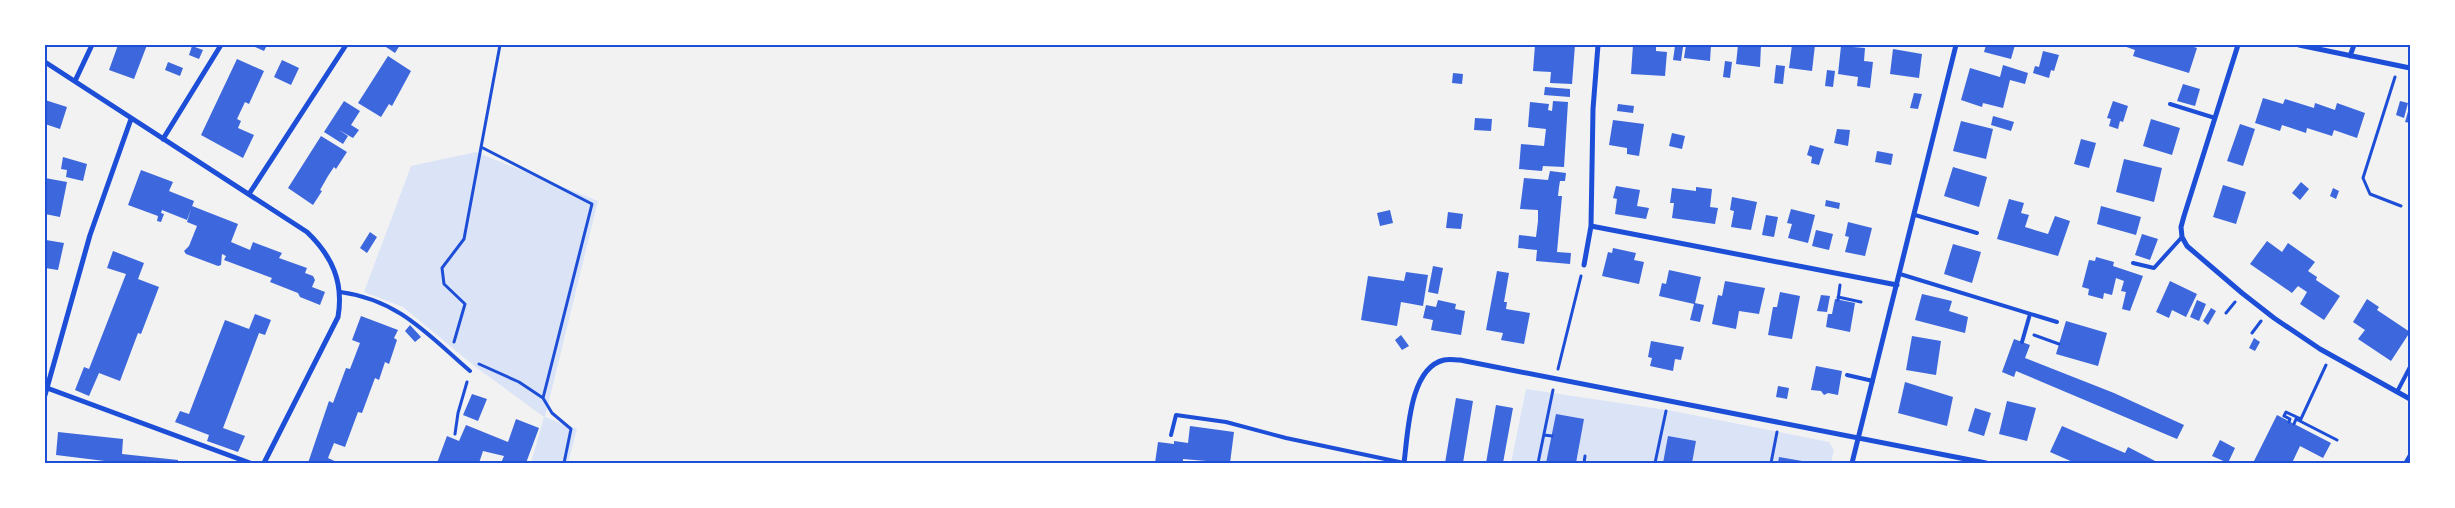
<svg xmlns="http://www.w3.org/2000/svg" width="2455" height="508" font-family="'Titillium Web',sans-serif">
	<rect width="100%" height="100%" fill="#f2f2f2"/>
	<path fill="#dbe4f7" d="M476,152l122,49 -53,216 32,12 -9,34h-37l13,-46 -71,-52 -70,-58 -39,-15 47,-126z
		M1526,389l147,22 156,31 5,8 -3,13h-320z"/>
	<path fill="#3d67dc" d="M118,45h29l-13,34 -25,-9z
		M251,45h16l-3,6z
		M383,45h17l-5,8z
		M1535,45h40l-3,39 -22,-1 1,-11 -18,-1z
		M1633,45h23v6l11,1 -2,24 -34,-2z
		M1686,45h25l-1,16 -26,-3z
		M1738,45h23l-1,22 -24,-3z
		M1792,45h23l-3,26 -23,-3z
		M1986,45h29l-4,14 -27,-7z
		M2121,45h67l9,3 -8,25 -56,-17 2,-6z
		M192,46l11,4 -4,9 -10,-4z
		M1675,46l8,1 -2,14 -8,-1z
		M1841,46l24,2 -1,13 9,1 -3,26 -13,-2 1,-9 -20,-3z
		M1893,49l29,5 -3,24 -29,-4z
		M2043,51l16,4 -5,16 -3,-1 -2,8 -16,-5 2,-7 4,1z
		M388,56l23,15 -19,35 -3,-2 -8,13 -23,-14z
		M237,59l27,12 -15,33 -4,-2 -8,17 4,2 -3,7 16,7 -11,23 -42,-23z
		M282,60l17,8 -8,17 -17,-8z
		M1725,61l7,1 -2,16 -7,-1z
		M168,62l15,6 -3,8 -15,-6z
		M1776,65l9,1 -2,18 -9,-1z
		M2003,65l25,8 -3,11 -15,-4 -7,28 -20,-5 -1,4 -21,-7 9,-32 30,9z
		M1827,70l8,1 -2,16 -8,-1z
		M1453,73l10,1 -1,10 -10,-1z
		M2183,84l17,5 -5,17 -18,-5z
		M1545,87l25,2v8l-26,-2z
		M1914,93l8,1 -4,15 -8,-1z
		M2263,98l20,6 2,-5 29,9 1,-5 20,7 2,-7 28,10 -8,25 -23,-8 -2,6 -25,-8 -1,5 -24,-8 -2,6 -25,-8z
		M45,100l22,7 -7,22 -15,-5z
		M344,101l16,10 -9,14 8,5 -6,8 -14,-8 9,6 -5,8 -19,-12z
		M1553,101l15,1 -4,65 -21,-1 -1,5 -23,-2 2,-25 23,2 2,-17 -18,-2 2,-25 19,2 -1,6 4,1z
		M2113,101l15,5 -5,16 -3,-1 -2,8 -9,-3 2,-7 -4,-1z
		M2400,101l8,2 -4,15 -8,-3z
		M1618,104l16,2 -1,7 -16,-2z
		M2409,108h1v15l-5,-1z
		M1993,116l21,6 -3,9 -20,-6z
		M1475,118l17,1 -1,12 -17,-1z
		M2151,119l29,9 -8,27 -29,-9z
		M1613,120l31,4 -5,32 -12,-2v-6l-18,-3z
		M1961,121l32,8 -7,30 -33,-8z
		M2240,124l15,5 -12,37 -16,-5z
		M1837,129l13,1 -2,16 -14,-3z
		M1672,133l13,3 -3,13 -13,-3z
		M321,136l26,16 -11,17 -2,-2 -6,9 -8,14 2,1 -9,14 -25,-17z
		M2081,139l15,4 -7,25 -15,-4z
		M1810,145l14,4 -5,16 -8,-2 1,-6 -5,-2z
		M1877,151l16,3 -2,11 -16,-3z
		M63,157l24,7 -4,17 -17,-4 1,-7 -6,-1z
		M2124,159l38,9 -8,34 -38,-10z
		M1953,167l34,10 -8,30 -35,-11z
		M141,170l32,12 -4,9 25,10 -7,19 -25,-10 -1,3 3,1 -3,8 -4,-1 1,-5 -30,-11z
		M1550,171l16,2 -1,8h-5l-1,6 -1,9h4l-5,56 14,1 -1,11 -34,-3 1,-11 -19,-2 1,-13 17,2 2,-16v-11l-18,-1 4,-31 24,2z
		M45,178l22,4 -7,35 -15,-3z
		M2301,182l8,7 -9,11 -8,-7z
		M2223,185l23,7 -10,32 -23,-7z
		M1616,186l24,4 -3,16 12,2 -3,11 -31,-5 2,-15 -4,-1z
		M1696,187l16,2 -2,18 8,1 -3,16 -43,-6 2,-15h-4l2,-15 24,3z
		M2333,188l6,3 -3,8 -6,-3z
		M1732,197l25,5 -6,28 -20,-3 3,-16 -4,-1z
		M2009,199l15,4 -3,10 8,2 -4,12 23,7 7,-18 15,5 -12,35 -61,-17z
		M1826,200l14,3 -1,6 -14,-3z
		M192,206l46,18 -7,18 19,8 3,-8 29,11 -3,5 28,10 -2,5 8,3 2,4 -3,7 13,5 -5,13 -20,-8 -2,-4 -28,-11 2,-4 -48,-18 2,-4 -4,-2 -1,11 -3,1 -32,-12 -2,-3 5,-5 8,-20 -10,-4z
		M2101,206l40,11 -5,18 -39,-11z
		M1791,209l24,6 -7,28 -20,-5 4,-14 -5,-1z
		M1390,210l3,13 -13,3 -3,-13z
		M1448,212l15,2 -2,15 -15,-1z
		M1766,215l12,2 -4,20 -12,-2z
		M1848,222l24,6 -7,28 -20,-4 4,-15 -4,-1z
		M1816,230l17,4 -4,16 -17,-4z
		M370,232l7,5 -10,16 -7,-5z
		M2142,234l16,5 -8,21 -15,-5z
		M46,240l18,3 -6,27 -13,-2z
		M2267,241l15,11 6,-9 27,19 -7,9 9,6 -1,3 24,16 -16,24 -24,-16 7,-12 -9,-6 -6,7 -42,-29z
		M1953,244l28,8 -9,31 -28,-9z
		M1613,248l23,5 -2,7 10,2 -5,22 -37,-8 6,-24 4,1z
		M113,251l31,12 -6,16 21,8 -18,47 -3,-1 -18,48 -21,-8 -10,23 -14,-6 9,-23 5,2 37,-95 -19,-6z
		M2096,257l18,5 -1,4 30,10 -13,35 -8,-2 4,-17 -5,-1 3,-10 -8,-3 -4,17 -8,-2 -1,6 -15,-4 1,-6 -7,-2 7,-27 6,1z
		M1433,266l10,2 -5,26 -10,-2z
		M1669,270l32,7 -6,26 9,2 -4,17 -10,-2 4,-16 -35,-8 3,-13 4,1z
		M1497,271l12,2 -5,29h3l-1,7 24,4 -6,31 -23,-4 2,-7 -17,-3z
		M1406,272l22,3 -5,31 -22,-4 -4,24 -36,-6 7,-44 36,5z
		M1725,281l40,7 -6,26 -20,-3 -3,18 -24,-5 6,-29 4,1z
		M2170,281l27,13 -11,23 -14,-7 -3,8 -13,-6z
		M1780,292l20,4 -8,43 -24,-4 5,-28h4z
		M1922,294l30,7 -3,10 19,6 -3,16 -50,-13z
		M1821,295l9,1 -3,16 -10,-1z
		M1835,299l20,4 -5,29 -24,-5 2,-13h4z
		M2367,299l12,8 -2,3 33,22 -19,29 -33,-22 7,-9 -12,-8z
		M1438,300l18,4 -1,5 10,2 -4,24 -30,-5 2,-10 -10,-2 3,-13 10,2z
		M2197,300l9,4 -7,17 -9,-4z
		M2211,308l5,3 -8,14 -5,-4z
		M255,314l16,6 -6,15 -6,-2 -36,95 22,8 -7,16 -31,-11 2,-6 -34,-13 5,-11 9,3 36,-94 24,9z
		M361,316l37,14 -4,8 3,2 -8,24 -4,-2 -6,18 -4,-2 -13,35 -4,-1 -13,35 -11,-4 -6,15 11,5h-31l21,-62 4,2 13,-35 4,1 10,-26 -8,-3z
		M2066,321l41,12 -9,33 -42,-12z
		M410,325l11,12 -6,5 -10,-11z
		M1401,335l8,11 -7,4 -7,-10z
		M1912,336l29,5 -5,34 -30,-5z
		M2254,338l6,4 -5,9 -6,-3z
		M2014,339l16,6 -5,13 89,35 70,32 -7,14 -161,-68 -2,6 -12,-5z
		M1651,341l33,6 -3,13 -6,-1 -2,12 -23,-5 2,-8 -4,-1z
		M1816,366l26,5 -4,24 -10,-2 -4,2 -3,-4 -10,-1z
		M1905,382l48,15 -6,29 -49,-13z
		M1778,386l11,2 -2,11 -11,-2z
		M472,394l15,5 -9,22 -15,-6z
		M1456,398l17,3 -10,62h-18z
		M2007,401l29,7 -9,33 -28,-7z
		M1496,405l17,3 -10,55h-17z
		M1975,408l16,5 -7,23 -16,-5z
		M1556,414l28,5 -8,44h-30z
		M2277,415l54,28 -8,15 -23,-12 -8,17h-39z
		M516,419l23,9 -13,35h-25l3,-7 -21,-5 -4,12h-42l10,-27 12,5 7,-16 42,17z
		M1190,426l44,6 -4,31 -47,-4v4h-28l3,-21 16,2v-3l14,2z
		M2062,426l63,27 3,-6 31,16h-84l-25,-11z
		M58,432l65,7 -1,15 56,6v3h-57l-65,-8z
		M1668,436l28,5 -4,22h-29z
		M2220,440l15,8 -7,15 -16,-7z
		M1779,457l29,5v1h-30z"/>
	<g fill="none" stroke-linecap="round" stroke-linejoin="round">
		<path stroke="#1d4ed8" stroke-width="3" d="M2395,77l-32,101 7,16 31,12
			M481,147l111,57 -49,194
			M1838,297l23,5
			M1838,300l2,-15
			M2226,313l9,-11
			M2252,333l9,-12
			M2034,335l25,9
			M454,342l11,-38 -21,-20 -2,-16 22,-29 36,-194
			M479,364l40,18 24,16 9,15 19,16 -7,34
			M1558,369l23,-93
			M2300,421l26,-56
			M2289,422l1,-3 -6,-3 2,-4 15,7
			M2294,424l2,-5 41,21
			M455,434l3,-21 9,-31
			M1544,435l8,1
			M1538,463l15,-73
			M1584,463l1,-7
			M1655,463l11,-52
			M1771,463l6,-31"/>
		<path stroke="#1d4ed8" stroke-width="4" d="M2170,104l45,14
			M1915,215l62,18
			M2133,263l21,5 28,-31
			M1900,274l157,48
			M340,292c59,8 87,42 130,79
			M2022,342l8,-28
			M1847,375l26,6
			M2397,392l13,-25
			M1171,435l5,-20 50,7 60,16 118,25"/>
		<path stroke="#1d4ed8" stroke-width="5" d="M2238,45l-54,171 -3,11 1,10 5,9 55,47 32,25 46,31 90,50
			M2299,45l111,23
			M2350,56l4,-11
			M45,62l262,170c25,24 37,50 31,85l-74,146
			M75,81l17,-36
			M163,139l58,-94
			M249,194l97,-149
			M1591,226l306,59
			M1584,265l7,-39 2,-117 5,-64
			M47,388l203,75
			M45,395l45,-160 41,-116
			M1404,463c4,-29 5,-95 40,-103 5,-1 11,0 16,0l526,103
			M1852,463l104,-418
			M2406,463l4,-7"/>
	</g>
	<rect width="2455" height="508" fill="none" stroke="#ffffff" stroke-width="92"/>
	<rect x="46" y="46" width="2363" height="416" fill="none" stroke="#1d4ed8" stroke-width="2"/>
</svg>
